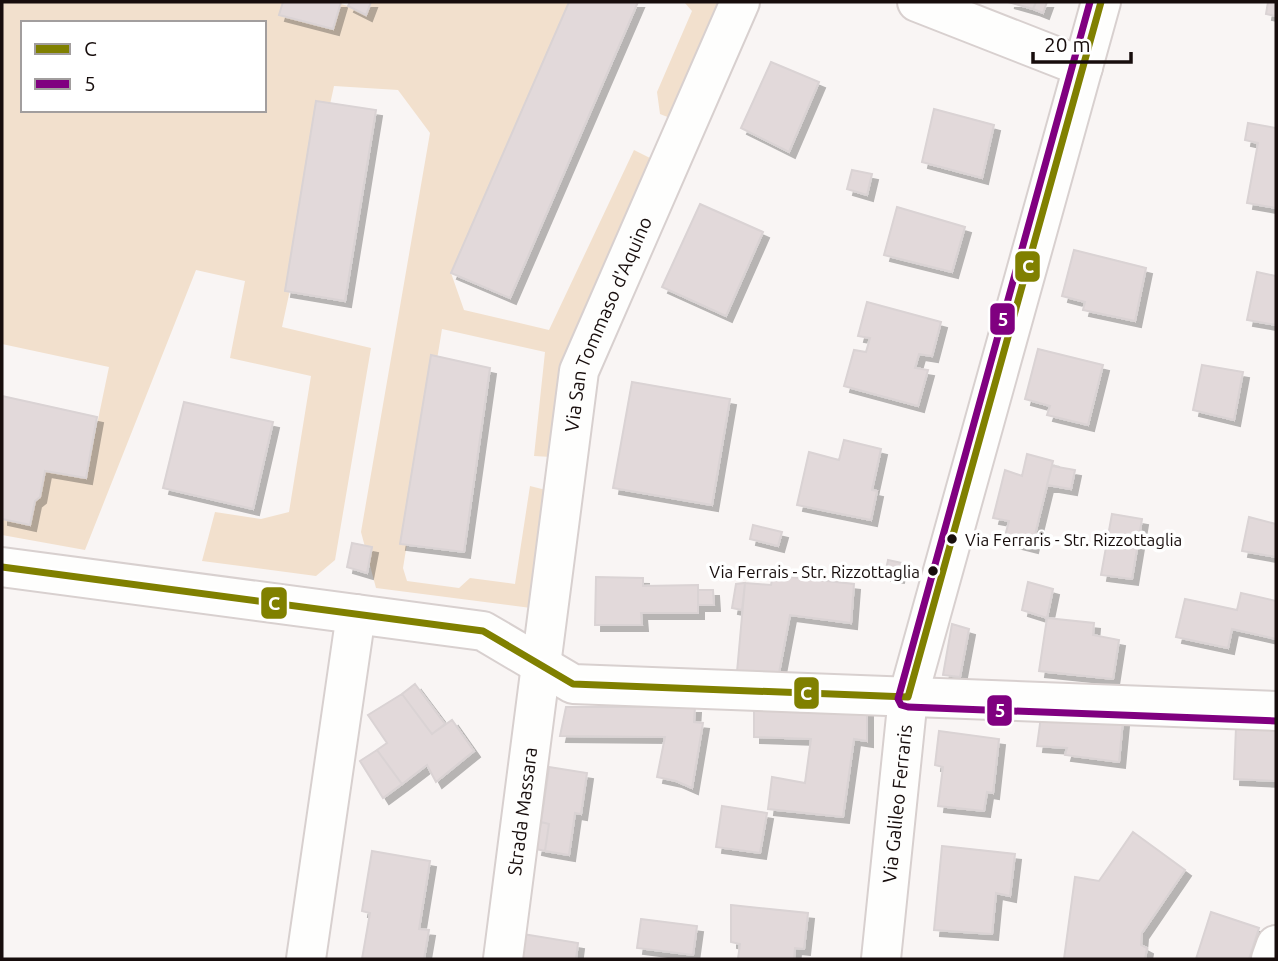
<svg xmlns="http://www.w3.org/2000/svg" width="1278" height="961" font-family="Ubuntu,sans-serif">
	<defs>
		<filter id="shadow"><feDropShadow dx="6" dy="6" stdDeviation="0" flood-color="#0004"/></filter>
	</defs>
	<rect width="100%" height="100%" fill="#f9f5f4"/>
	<path fill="#f2e0cd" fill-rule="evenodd" d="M2,2h332l14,4 2,-4h219l-118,271 13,37 85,20 85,-180 18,9 -87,196 -14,102 -17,-1 11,-104 -103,-23 -39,239 4,13 52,7 11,-10 45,6 15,-98 16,4 -15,118 -155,-20 -15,-56 69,-399 -32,-43 -64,-4 -52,241 89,21 -36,212 -19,16 -114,-15 13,-49 46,7 28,-7 22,-136 -81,-18 15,-77 -49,-11 -111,280 -83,-15v-44l43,-20 41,6 23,-110 -107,-23zM23,23h241v87h-241z
		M684,2h34l-48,116 -10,-4 -3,-22 35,-81z"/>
	<path fill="#e2d9da" stroke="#dad3d4" stroke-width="2" filter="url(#shadow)" d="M283,2h58l-8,27 -54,-14z
		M350,2h21l-5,13 -18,-9z
		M569,2h69l-128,296 -59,-25z
		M1008,2h28l-3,7z
		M1036,2h11l-4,11 -10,-4z
		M1268,2h8v14l-10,-2z
		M771,62l48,20 -30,70 -48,-24z
		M316,101l60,9 -31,191 -60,-10z
		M934,109l60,16 -12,53 -60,-16z
		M1248,123l28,5v80l-29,-5 11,-60 -13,-3z
		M852,170l20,4 -5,21 -20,-6z
		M700,204l63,28 -37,84 -64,-29z
		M897,207l68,20 -13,45 -68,-17z
		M1074,250l72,18 -11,53 -52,-11 2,-8 -23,-6z
		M1257,272l19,4v49l-29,-5z
		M867,302l74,20 -9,34 -13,-2 -4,14 13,2 -10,36 -74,-20 10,-36 12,2 4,-14 -12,-2z
		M1038,349l65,16 -15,60 -41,-10 3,-9 -25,-7z
		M431,355l59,13 -26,184 -64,-8z
		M1202,365l41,7 -9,48 -41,-10z
		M632,382l98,17 -18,106 -99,-17z
		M2,396l95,21 -11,61 -41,-7 -5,26 -5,4 -5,24 -28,-6z
		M184,402l89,20 -20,87 -90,-21z
		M844,440l37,9 -9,41 5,1 -6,29 -74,-15 12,-53 30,8z
		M1027,454l26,7 -21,86 -28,-7 5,-19 -16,-3 12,-48 17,6z
		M1052,466l23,4 -4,19 -24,-4z
		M1112,514l30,5 -10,60 -31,-4z
		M1249,517l27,7v33l-34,-6z
		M753,525l29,7 -4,14 -28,-7z
		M352,543l20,4 -5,26 -20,-6z
		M888,560l14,3 -4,14 -13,-2z
		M773,575l81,9 -3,39 -61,-8 -11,58 -42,-1 8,-89 26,2z
		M596,577l47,1v8l55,-1v28h-57l1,12h-47z
		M1028,582l25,7 -6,29 -25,-8z
		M745,583l-3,27 -10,-2 4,-24z
		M698,590h15l1,15h-16z
		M1241,593l35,8v38l-44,-10 -4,19 -52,-11 9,-38 52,11z
		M1047,618l47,5 -1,12 26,5 -6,39 -74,-8z
		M952,624l17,5 -9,48 -17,-2z
		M415,684l30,40 -13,10 -30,-40z
		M402,694l30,40 20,-14 22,31 -38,31 -9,-17 -25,19 -25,-34 10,-7 -19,-28z
		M566,707h129l-1,15 9,1 -11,65 -16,-7 -19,-4 8,-40 -105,-1z
		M754,707l113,4v30l-13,-2 -11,78 -75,-8 4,-32 33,6 6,-44 -57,-2z
		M1042,709l81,11 -4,42 -54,-7 2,-7 -30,-2z
		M1236,727l40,2v52l-42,-2z
		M939,731l60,8 -6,54 -6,-1 -3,19 -46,-5 5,-39 -8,-2z
		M377,750l25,34 -19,14 -23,-37z
		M549,767l38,6 -6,41 -6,-1 -6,42 -24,-4 4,-27 -8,-2z
		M722,806l45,7 -7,40 -44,-6z
		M541,822l8,2 -4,27 -9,-2z
		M1133,832l52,38 -43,63 -1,12 6,3 -2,11h-81l11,-82 24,4z
		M942,846l73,8 -5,42 -14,-3 -4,41 -58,-4z
		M372,851l58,10 -11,68 10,1 -5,29h-62l8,-46 -8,-2z
		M731,905l77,8 -4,36 -9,-1 -1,11h-56l2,-15 -9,-2z
		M1211,912l48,16 -10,31h-53z
		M641,919l56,7 -4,29 -56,-7z
		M523,934l55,9 -2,16h-57z"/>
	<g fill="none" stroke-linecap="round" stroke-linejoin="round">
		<defs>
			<g id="minor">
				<path d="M917,2l166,65"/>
				<path d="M2,567l481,64 90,53 703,27"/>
				<path d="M306,959l50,-345"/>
				<path id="s1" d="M503,959l76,-588 161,-369"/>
				<path id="s2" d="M881,959l27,-262 193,-695"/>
				<path d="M1271,959l5,-14"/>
			</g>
		</defs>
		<use href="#minor" stroke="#d8d0cf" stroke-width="42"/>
		<use href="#minor" stroke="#fefefd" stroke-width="38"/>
		<defs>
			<path id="bus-1" d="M2,567l481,64 90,53 335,13 193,-695"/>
			<path id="bus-2" d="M1090,2l-192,697 3,6 7,2 368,14"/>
		</defs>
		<use href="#bus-1" stroke="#fff" stroke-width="12"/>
		<use href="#bus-2" stroke="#fff" stroke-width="12"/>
		<use href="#bus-1" stroke="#808000" stroke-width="7"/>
		<use href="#bus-2" stroke="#800080" stroke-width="7"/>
	</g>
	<g fill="#170d0c" stroke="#fff" stroke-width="2.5">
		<circle cx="952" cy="539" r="6"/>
		<circle cx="933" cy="571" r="6"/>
	</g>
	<g text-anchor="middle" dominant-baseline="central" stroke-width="7" stroke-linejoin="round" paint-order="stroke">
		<g font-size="17" fill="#170d0c" stroke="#fff" text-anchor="start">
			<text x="965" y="539">Via Ferraris - Str. Rizzottaglia</text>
			<text x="920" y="571" text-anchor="end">Via Ferrais - Str. Rizzottaglia</text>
		</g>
		<g font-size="19" fill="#170d0c" stroke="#fff">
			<text stroke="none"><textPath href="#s1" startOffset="646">Via San Tommaso d'Aquino</textPath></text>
			<text stroke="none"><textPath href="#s2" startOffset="156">Via Galileo Ferraris</textPath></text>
			<text stroke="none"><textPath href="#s1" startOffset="149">Strada Massara</textPath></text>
		</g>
	</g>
	<g stroke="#fff" stroke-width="2.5">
		<rect x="1014" y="250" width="27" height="33" rx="7" fill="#808000"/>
		<rect x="989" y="302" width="27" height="34" rx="7" fill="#800080"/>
		<rect x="260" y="586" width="28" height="34" rx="7" fill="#808000"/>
		<rect x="793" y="676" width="27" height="34" rx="7" fill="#808000"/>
		<rect x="986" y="694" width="27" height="33" rx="7" fill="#800080"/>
	</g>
	<g font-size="19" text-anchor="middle" font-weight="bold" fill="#fff">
		<text x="1028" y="273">C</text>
		<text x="1003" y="326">5</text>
		<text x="274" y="610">C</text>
		<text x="806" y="700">C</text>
		<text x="1000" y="717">5</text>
	</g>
	<rect width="1278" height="961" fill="none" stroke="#170d0c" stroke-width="7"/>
	<rect x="21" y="21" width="245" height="91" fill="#ffffff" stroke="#a29e9e" stroke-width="2"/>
	<rect x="35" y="44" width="35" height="10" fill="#808000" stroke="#a29e9e" stroke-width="2"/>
	<text x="84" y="56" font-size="21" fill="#170d0c">C</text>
	<rect x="35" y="79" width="35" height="10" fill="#800080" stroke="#a29e9e" stroke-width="2"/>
	<text x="84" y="91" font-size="21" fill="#170d0c">5</text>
	<path d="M1033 52v10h98v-10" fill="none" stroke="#170d0c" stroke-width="3.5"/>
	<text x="1044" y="52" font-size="21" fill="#170d0c" stroke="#ffffff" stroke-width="5" paint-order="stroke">20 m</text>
</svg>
